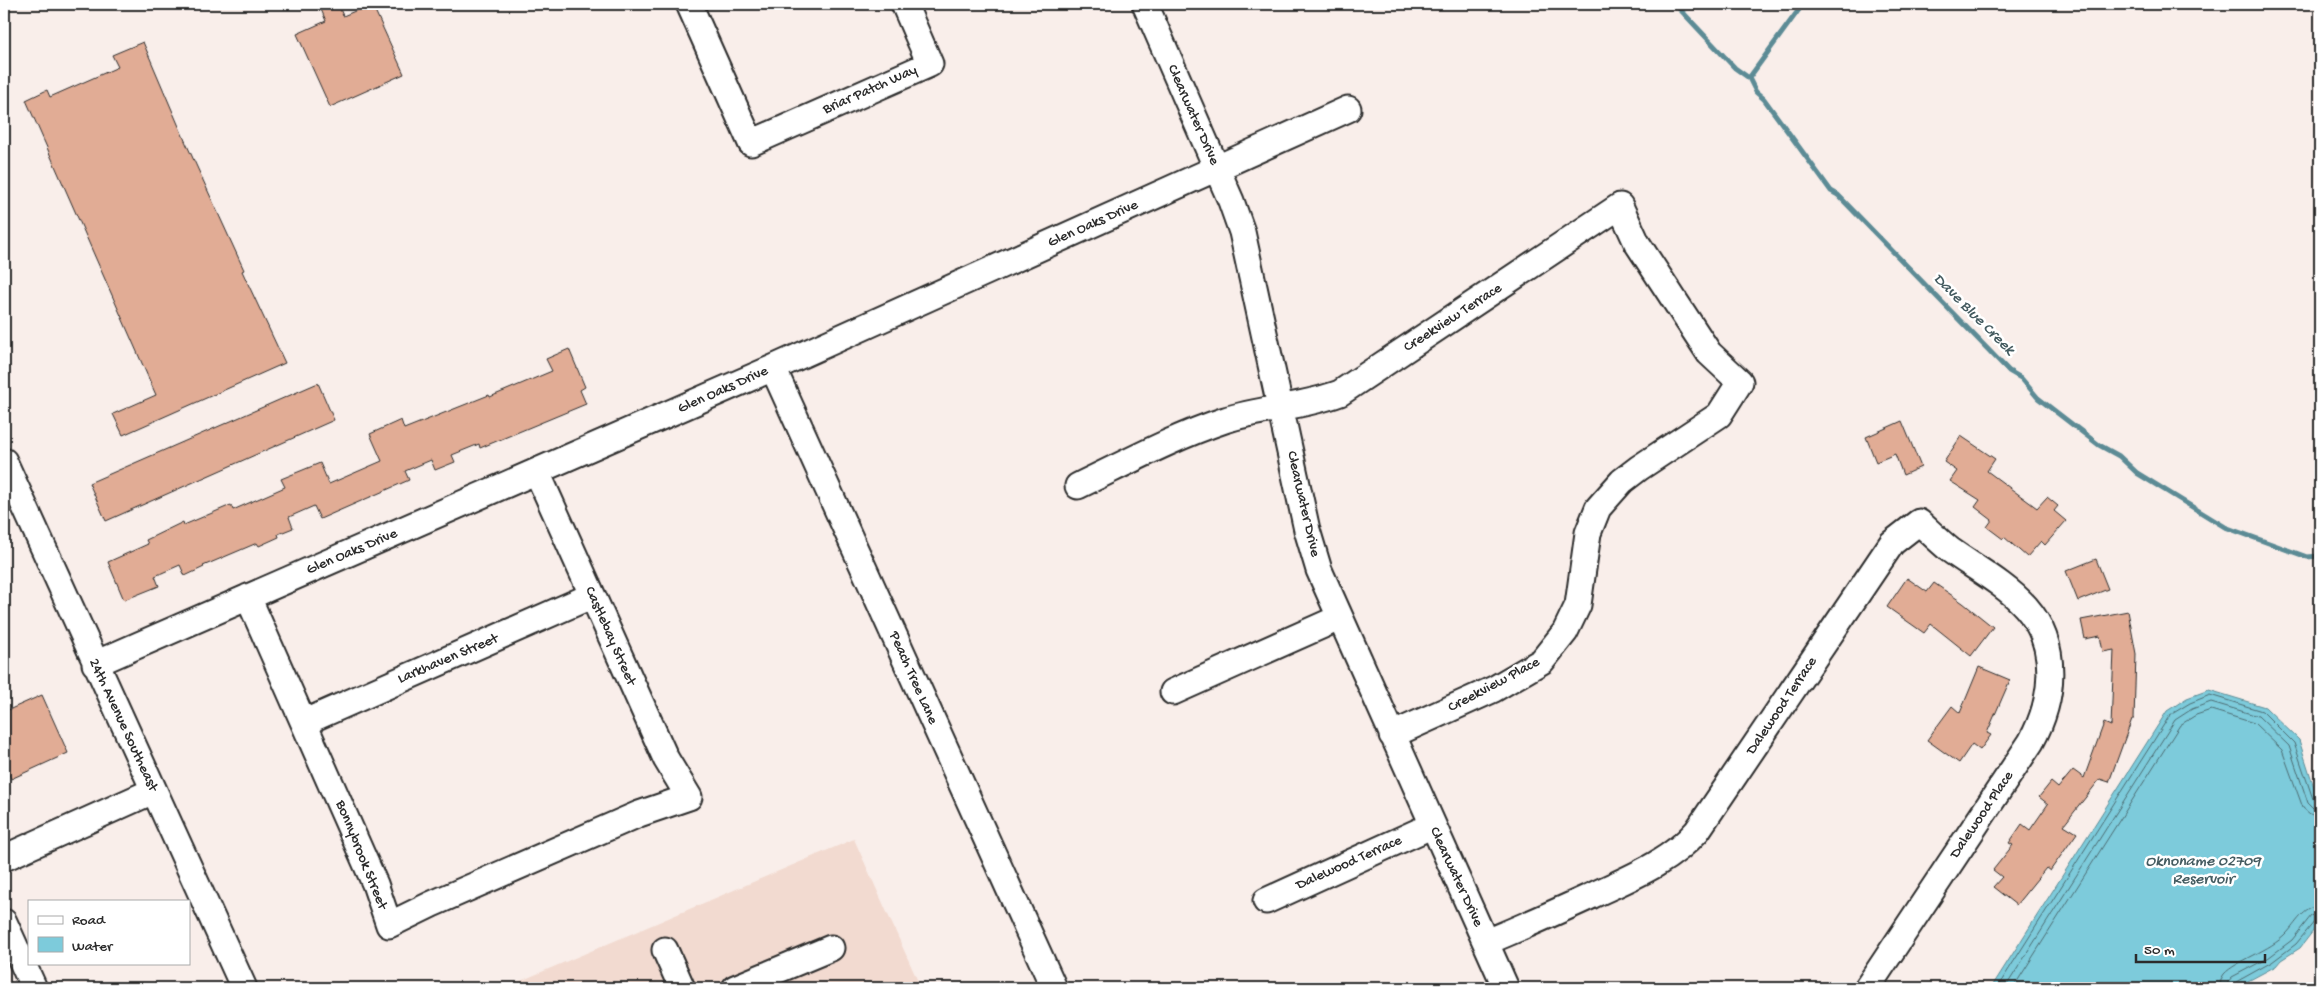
<svg xmlns="http://www.w3.org/2000/svg" width="2324" height="992" font-family="'Gochi Hand',sans-serif">
	<rect width="100%" height="100%" fill="#f9eeea"/>
	<filter id="ink" filterUnits="userSpaceOnUse"><feTurbulence type="fractalNoise" baseFrequency=".02" numOctaves="2"/><feDisplacementMap in="SourceGraphic" scale="10" xChannelSelector="R" yChannelSelector="G"/><feConvolveMatrix kernelMatrix="1 2 1 2 8 2 1 2 1" color-interpolation-filters="sRGB"/></filter>
	<g filter="url(#ink)">
		<path fill="#f2dad0" d="M854,839l67,149h-417z"/>
		<path fill="#7dcbdb" stroke="#5c8b95" d="M2209,690l56,17 34,33 21,66v116l-20,26 -19,12 -5,6 -41,22h-244l176,-277 20,-13z"/>
		<g fill="none" stroke-linecap="round" stroke-linejoin="round">
			<path stroke="#4c6b71" stroke-width="1" d="M1997,988l173,-273 20,-12 20,-8 52,16 32,32 19,56 7,4
				M2005,988l170,-268 17,-11 19,-7 47,14 31,30 19,57 5,5 7,1
				M2013,988l167,-263 16,-10 15,-5 43,13 28,27 21,58 7,6 10,2
				M2220,988c0,-5 1,-10 4,-14 12,-13 47,-24 62,-40 10,-10 17,-27 34,-28
				M2227,988l1,-6 4,-5 36,-19 24,-18 19,-24 9,-2
				M2233,988l3,-6 36,-20 24,-18 19,-23 5,-1"/>
			<path stroke="#5c8b95" stroke-width="5" d="M1675,4l60,64 14,10 7,14 8,7 67,92 7,4 171,176 12,7 17,20 61,47 20,11 18,17 88,54 82,30 13,-1
				M1749,78l54,-74"/>
		</g>
		<path fill="#e1ac95" stroke="#2b2b2b" d="M327,4h11l5,12 29,-12 32,70 -74,33 -33,-73 29,-13 -6,-14z
			M143,42l43,101 58,127 -2,1 43,92 -162,72 -10,-21 43,-19 -130,-295 21,-10 3,7 68,-30 -6,-12z
			M569,349l16,38 -5,3 6,14 -106,44 -1,-4 -27,11 3,7 -20,8 -4,-10 -26,11 4,9 -89,39 -6,-13 -25,11 4,11 -15,6 1,3 -20,9 -2,-3 -54,23 1,1 -19,9 -5,-11 -25,11 4,10 -35,14 -16,-38 40,-18 -2,-4 37,-18 1,3 47,-20 2,5 52,-23 -4,-8 39,-16 9,21 53,-23 -12,-27 31,-14 3,9 85,-34 1,2 62,-26 -6,-12z
			M318,383l16,37 -228,101 -17,-38z
			M1902,421l19,46 -18,8 -8,-21 -19,8 -10,-25z
			M1961,436l34,23 -8,12 50,37 10,-11 11,9 -4,5 12,10 -21,24 -4,-4 -14,16 -23,-20 -1,2 -16,-12 5,-7 -17,-13 5,-7 -30,-19 7,-10 -13,-9z
			M2096,559l12,30 -30,12 -12,-30z
			M1907,578l20,14 7,-9 29,20 30,24 -22,29 -40,-32 -7,9 -37,-26z
			M2128,611l8,43 -2,65h-2l-23,63 -9,-3 -36,46 13,8 -27,38 -4,-3 -30,37 -23,-18 9,-10 -9,-7 20,-25 -4,-2 13,-19 8,6 18,-26 -9,-7 12,-15 7,6 15,-18 11,8 20,-55 7,3 3,-76 -11,2 -3,-16 -15,3 -4,-19z
			M1979,667l31,13 -23,53 4,2 -11,15 -8,-6 -13,19 -32,-23 25,-34 8,7z
			M42,695l26,58 -57,26 -7,-16v-51z"/>
		<g fill="none" stroke-linecap="round" stroke-linejoin="round">
			<defs>
				<path id="minor" d="M689,4l62,139 179,-79 -26,-60
					M1145,4l86,197 11,31 65,298 12,40 187,418
					M773,368l281,620
					M4,461l240,527
					M1078,486c48,-23 96,-49 147,-66 38,-12 78,-13 115,-27l280,-187 17,37 72,110 31,29 -21,33 -80,53 -17,13 -24,27 -10,25 -10,72 -13,27 -23,29 -48,28 -102,46
					M248,597l127,287 14,41 43,-21 207,-90 50,-17 -23,-38 -129,-287
					M95,664l678,-296 575,-259
					M1173,692l166,-74
					M305,722l286,-126
					M4,858l149,-67
					M1266,901l167,-76
					M4,922l29,64
					M1486,942c35,-14 70,-30 105,-46 38,-18 78,-33 106,-65l195,-288 27,-21c10,9 20,19 31,28 25,18 55,34 76,57 34,39 28,93 5,135l-164,246
					M665,950l17,38
					M735,988l96,-40"/>
			</defs>
			<use href="#minor" stroke="#2b2b2b" stroke-width="29"/>
			<use href="#minor" stroke="#fff" stroke-width="25"/>
		</g>
	</g>
	<g text-anchor="middle" dominant-baseline="central" stroke-width="5" stroke-linejoin="round" paint-order="stroke">
		<g font-size="15" fill="#2b2b2b" stroke="#fff">
			<text transform="translate(870 90) rotate(-24)">Briar Patch Way</text>
			<text transform="translate(1193 115) rotate(66)">Clearwater Drive</text>
			<text transform="translate(1093 224) rotate(-24)">Glen Oaks Drive</text>
			<text transform="translate(1453 318) rotate(-33)">Creekview Terrace</text>
			<text transform="translate(723 390) rotate(-24)">Glen Oaks Drive</text>
			<text transform="translate(1303 504) rotate(77)">Clearwater Drive</text>
			<text transform="translate(352 552) rotate(-23)">Glen Oaks Drive</text>
			<text transform="translate(610 636) rotate(66)">Castlebay Street</text>
			<text transform="translate(448 659) rotate(-23)">Larkhaven Street</text>
			<text transform="translate(913 678) rotate(66)">Peach Tree Lane</text>
			<text transform="translate(1494 685) rotate(-28)">Creekview Place</text>
			<text transform="translate(1782 706) rotate(-56)">Dalewood Terrace</text>
			<text transform="translate(123 725) rotate(65)">24th Avenue Southeast</text>
			<text transform="translate(1982 815) rotate(-56)">Dalewood Place</text>
			<text transform="translate(361 855) rotate(68)">Bonnybrook Street</text>
			<text transform="translate(1349 863) rotate(-24)">Dalewood Terrace</text>
			<text transform="translate(1456 877) rotate(65)">Clearwater Drive</text>
		</g>
		<g font-size="16" font-style="italic" fill="#445b60" stroke="#fff">
			<text transform="translate(1973 315) rotate(45)">Dave Blue Creek</text>
			<text x="2203" y="862">Oknoname 02709<tspan x="2203" dy="18">Reservoir</tspan></text>
		</g>
	</g>
	<rect width="2324" height="992" fill="none" stroke="#fff" stroke-width="20"/>
	<rect x="10" y="10" width="2304" height="972" fill="none" stroke="#2b2b2b" stroke-width="2" filter="url(#ink)"/>
	<rect x="28" y="900" width="162" height="65" fill="#ffffff" stroke="#aaaaaa"/>
	<rect x="38" y="916" width="25" height="8" fill="#ffffff" stroke="#aaaaaa"/>
	<text x="72" y="924" font-size="15" fill="#2b2b2b">Road</text>
	<rect x="38" y="937" width="25" height="15" fill="#7dcbdb" stroke="#aaaaaa"/>
	<text x="72" y="950" font-size="15" fill="#2b2b2b">Water</text>
	<path d="M2136 954v8h129v-8" fill="none" stroke="#2b2b2b" stroke-width="2.5"/>
	<text x="2144" y="954" font-size="15" fill="#2b2b2b" stroke="#ffffff" stroke-width="4" paint-order="stroke">50 m</text>
</svg>
